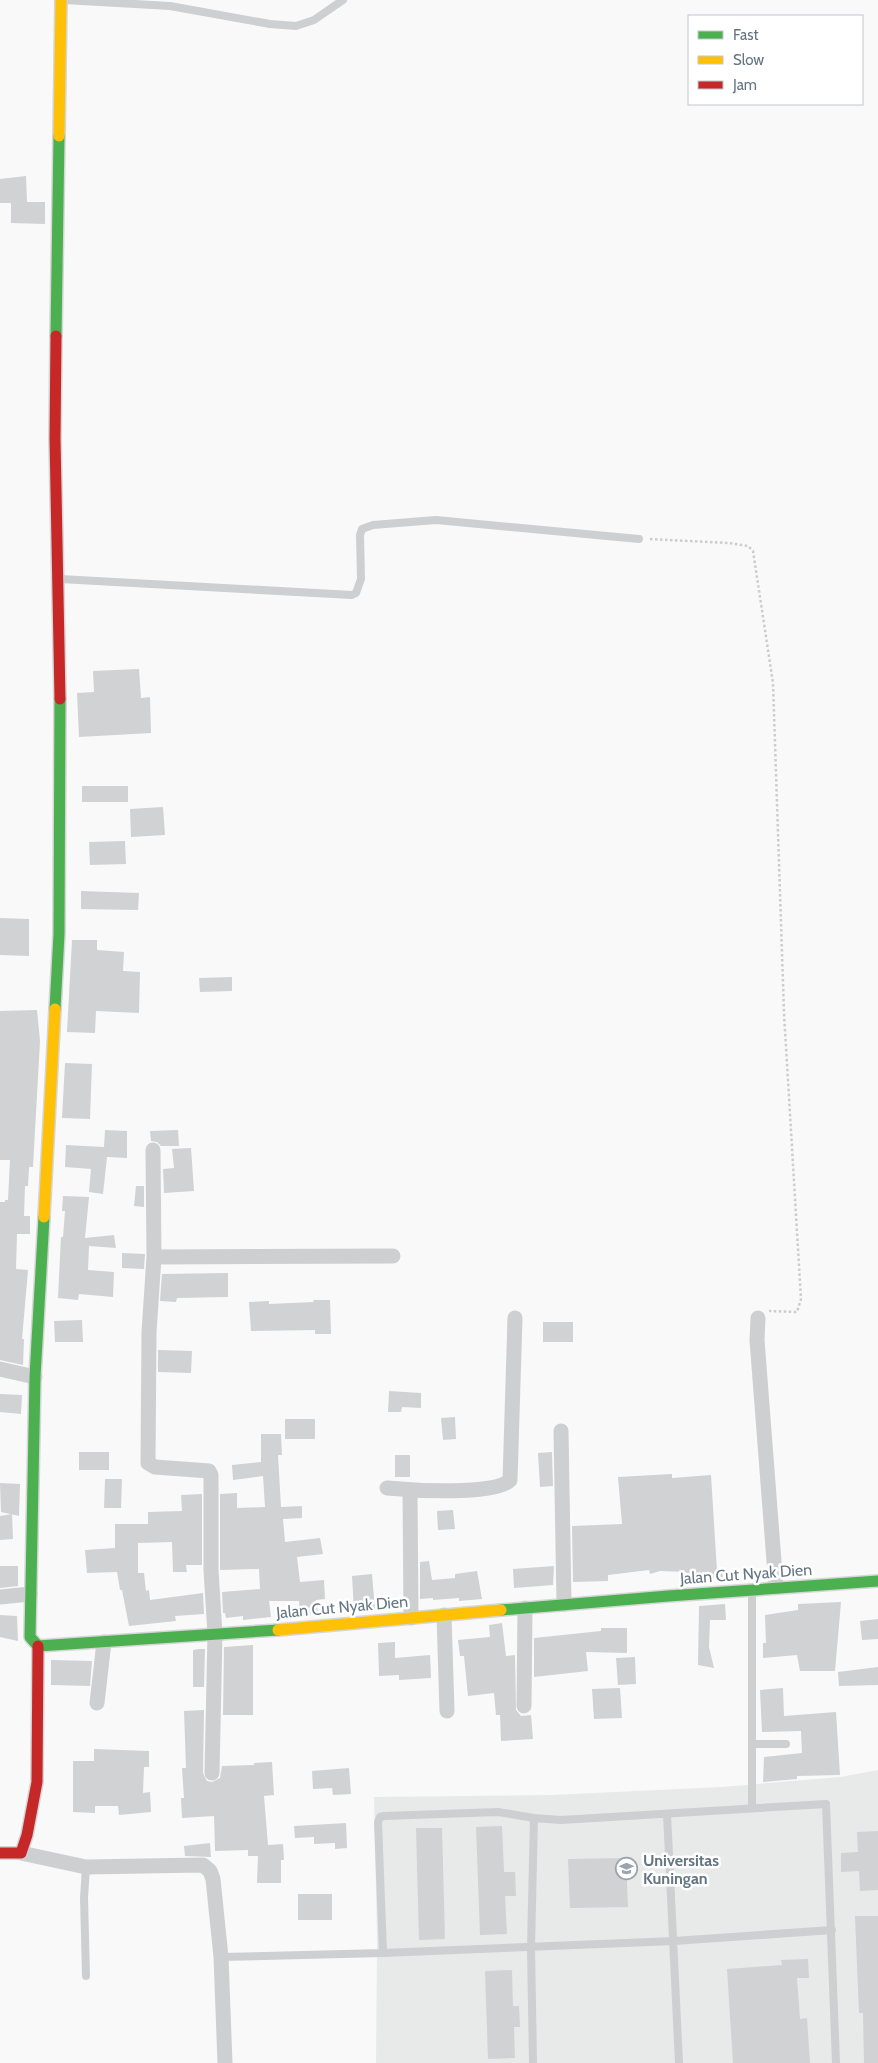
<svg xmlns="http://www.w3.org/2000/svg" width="878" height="2063" font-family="Cabin,sans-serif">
	<rect width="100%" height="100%" fill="#f9f9f9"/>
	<path fill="#e8e9e9" d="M878,1770v293h-502l1,-123 -3,-143 177,-2 170,-8 119,-10z"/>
	<path fill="#d0d2d3" d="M26,176l1,26h18v22l-34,-1v-20h-11v-24z
		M139,669l2,29 9,-1 1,36 -72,4 -2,-44 17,-1 -1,-21z
		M82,786h46v16h-46z
		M163,807l2,28 -34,2 -1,-28z
		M125,841l1,23 -36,1 -1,-23z
		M81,891l58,2 -1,17 -57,-1z
		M0,918l29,1v37l-29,-1z
		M72,940h25v10l27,2 -1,19 17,1 -1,41 -43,-2 -1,22 -28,-1z
		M232,977v14l-32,1 -1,-14z
		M37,1010l3,31 -7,126h-4l-1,19h-3l-1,30h6v18h-13l-1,35 12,1 -6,69h2l-1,26 -23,-5v-158h5v-2h3l2,-40h-10v-149z
		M65,1063l27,1 -2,55 -28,-1z
		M105,1130l22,1v27l-20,-1 -4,37 -14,-2 2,-23 -26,-2 1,-22 38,2z
		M178,1130l1,16h-18l-4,-4 -6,-1 -1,-10z
		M191,1148l3,43 -30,2 -1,-24 11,-1 -2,-19z
		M136,1186h8v21l-10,-1z
		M63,1196l26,1 -4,41 29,-3 2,13 -27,-2 -1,24 26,2 -1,25 -34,-3 -1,6 -20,-2 3,-61h2l2,-26h-3z
		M122,1253l23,1 -1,15 -22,-1z
		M228,1273v24l-51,1 -1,4 -16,-1 2,-27z
		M313,1300h17l1,34h-16v-4l-64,1 -2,-29 20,-1v3l45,-2z
		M82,1320l1,22h-28l-1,-21z
		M543,1322h30v20h-30z
		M158,1350l34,1 -1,22 -33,-1z
		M389,1391l32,2v15l-19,-1 -1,5h-13z
		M0,1394l22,1 -1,19 -21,-2z
		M455,1417l1,22 -13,1 -2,-22z
		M285,1419h30v20h-30z
		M261,1434h20l1,21h-4l3,52 21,-1v12l-19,1 2,23 35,-4 3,16 -26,3 3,25 24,-2 1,19 -9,1 2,13 -18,2 -1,-14h-30l2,16 -28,3v-4l-17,2 -1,-5h-2l-1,-21 38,-3 -1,-20 -39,1v-76l17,-1v15l28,-1 -2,-31 -30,4 -1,-15 29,-3z
		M79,1452h30v18h-30z
		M552,1452l1,34 -13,1 -2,-34z
		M395,1455h15v22h-15z
		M672,1474v4l39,-3 6,96h5l1,7 -35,3 -2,-9 -26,-1 -10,3 -1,-4 -41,5v6l-35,1 -1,-56 50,-2 -4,-47z
		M105,1479h17l-1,29h-17z
		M0,1483l20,1 -1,32 -18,-4z
		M202,1494v71h-16l1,7h-14l-1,-30 -34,1v30h6l2,18 3,-1 1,10 53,-7 1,21 -29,2 1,5 -47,5 -7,-36h-2l-3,-18 -30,1 -2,-23 30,-2v-24h33v-12l34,-1 -1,-16z
		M453,1510l2,19 -17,1 -1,-19z
		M12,1514l1,25 -13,1v-24z
		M429,1561l3,19 23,-2v-4l22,-3 5,28 -23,2v-3l-26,2v-2l-13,1v-37z
		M0,1566h18v20l-18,2z
		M554,1566l-1,19 -39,3 -1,-19z
		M372,1574l3,35 -21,1 -2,-34z
		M841,1602l-6,69h-35l-3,-16 -34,3v-15h3l-1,-28 33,-5v-6z
		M725,1604l1,16h-16l-1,27 5,21 -16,-3 1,-59z
		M0,1615l17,1 1,25 -18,-4z
		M878,1619v20l-16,1 -2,-19z
		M502,1623l4,33 9,-1 1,55 5,6 10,-1 2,24 -32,2 -1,-26h-4l-2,-22 -26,3 -4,-40h-4l-2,-16 32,-3 -1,-12z
		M601,1628h26v25l-41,-1 2,19 -54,6v-39l67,-7z
		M395,1642v16l35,-3 1,23 -32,2v-5l-20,1 -1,-33z
		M253,1645v70h-30l1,-68z
		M199,1649h6l-1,38h-11v-37z
		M635,1657l1,27 -18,1 -2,-27z
		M51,1660l41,1 -2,25 -39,-1z
		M878,1667v18l-39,1 -1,-14z
		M620,1688l2,30 -28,1 -2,-30z
		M783,1688l1,28 52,-4 4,63 -43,1v3l-34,3 1,-25 38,-4 -1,-22 -39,1 -2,-42z
		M204,1710l-1,63 4,8 5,1 8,-4 2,-12 32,-1v-2l18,-1 2,33 -10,1 4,49 15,-1 1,16h-3v23h-24l1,-27h-10v-6l-33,1 -1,-35 -32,2 -1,-20h3l-2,-30h4l-2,-57z
		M94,1749l55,2v16h-5l-1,26 7,-1 1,20 -32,3 -1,-9h-23v7l-22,-1v-51h21z
		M349,1768l2,26 -18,1 -1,-7 -19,1 -1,-18z
		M346,1823l1,25 -12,1v-6l-21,1v-7l-19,1 -1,-12z
		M502,1826l2,46h11l1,24h-11l2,38 -27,1 -4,-108z
		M416,1828h26l3,111 -26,1z
		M878,1831v59l-18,1 -1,-20 -18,1v-19l17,-1 -1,-20z
		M210,1843l1,14 -26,-1 -1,-10z
		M626,1858l2,49 -58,1 -2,-49z
		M298,1894h34v26h-34z
		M855,1916h23v147h-14l-1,-50h-4z
		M808,1959l1,19h-12l3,41 7,-1 3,45h-77l-6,-94 55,-4 -1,-5z
		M512,1970l1,36h6l1,21h-6l1,31 -27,1 -3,-88z"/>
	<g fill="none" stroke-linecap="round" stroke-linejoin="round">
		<defs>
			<path id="fast" d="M56,336l3,-200
				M55,1009l4,-75 1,-235
				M501,1610l167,-14 210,-15
				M38,1646l-8,-9 5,-260 9,-160
				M38,1646l240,-16"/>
			<path id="slow" d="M59,136l2,-136
				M44,1217l11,-208
				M278,1630l223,-20"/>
			<path id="jam" d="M56,336l-1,102 5,261
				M0,1853h21l6,-18 10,-53 1,-136"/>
		</defs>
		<use href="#fast" stroke="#d5d6d7" stroke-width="14"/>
		<use href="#slow" stroke="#d5d6d7" stroke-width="14"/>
		<use href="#jam" stroke="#d5d6d7" stroke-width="14"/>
		<path stroke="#cbcccd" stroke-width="2.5" stroke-dasharray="2.5 2.5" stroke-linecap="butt" d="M650,539l79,4 19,3 5,5 20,132 11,330 17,286 -4,13 -28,-1"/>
		<path stroke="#cecfd0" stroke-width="8" d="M64,0l106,6 100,18 26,2 18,-6 29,-20
			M60,579l292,16 4,-2 5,-14 -1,-44 2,-6 11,-4 63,-5 203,19
			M752,1592v216
			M752,1744h34
			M667,1814l12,249
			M86,1867l-2,31 2,78
			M383,1953l-5,-131 2,-5 4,-1 114,-4 36,6 27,2 265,-16 10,259
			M221,1957l162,-4 291,-12 158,-11
			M533,2063l-2,-116 3,-129"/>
		<path stroke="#cecfd0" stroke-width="15" d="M153,1150l1,107 -5,75 -1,131 7,4 54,4 2,4v95l4,64 -3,139
			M154,1257l239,-1
			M758,1318l-1,22 19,247
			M0,1369l35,8
			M561,1431l3,173
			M387,1488c21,2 110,8 123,-8l5,-162
			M410,1491l1,127
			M0,1597l30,-3
			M444,1615l3,96
			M97,1703l7,-61
			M524,1706l1,-98
			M21,1853l65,14 117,-2 7,6 3,8 8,78 4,106"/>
		<use href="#fast" stroke="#4caf50" stroke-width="11"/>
		<use href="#slow" stroke="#ffc107" stroke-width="11"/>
		<use href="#jam" stroke="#c62828" stroke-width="11"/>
	</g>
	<defs>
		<symbol id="university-ring" viewBox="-11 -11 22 22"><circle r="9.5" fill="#fff" stroke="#99a4ac" stroke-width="1.5"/><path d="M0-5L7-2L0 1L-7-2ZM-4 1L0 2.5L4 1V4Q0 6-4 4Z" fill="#99a4ac"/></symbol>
	</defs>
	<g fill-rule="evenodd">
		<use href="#university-ring" x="614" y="1856" width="25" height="25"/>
	</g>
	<g text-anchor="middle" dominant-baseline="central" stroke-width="5" stroke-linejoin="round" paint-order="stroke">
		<g font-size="16" fill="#657683" stroke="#fff">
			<text transform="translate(746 1574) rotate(-4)">Jalan Cut Nyak Dien</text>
			<text transform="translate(342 1607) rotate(-5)">Jalan Cut Nyak Dien</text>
		</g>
		<g font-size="16" font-weight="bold" fill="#657683" stroke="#fff" text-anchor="start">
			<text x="643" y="1860">Universitas<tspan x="643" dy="18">Kuningan</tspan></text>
		</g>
	</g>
	<rect x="688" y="15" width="175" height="90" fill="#ffffff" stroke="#c1c8cd"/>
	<rect x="698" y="31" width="25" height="8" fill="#4caf50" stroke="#c1c8cd"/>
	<text x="733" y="40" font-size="15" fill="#657683">Fast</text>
	<rect x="698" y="56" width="25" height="8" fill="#ffc107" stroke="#c1c8cd"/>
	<text x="733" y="65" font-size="15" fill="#657683">Slow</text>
	<rect x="698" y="81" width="25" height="8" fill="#c62828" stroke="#c1c8cd"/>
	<text x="733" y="90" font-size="15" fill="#657683">Jam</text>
</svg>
